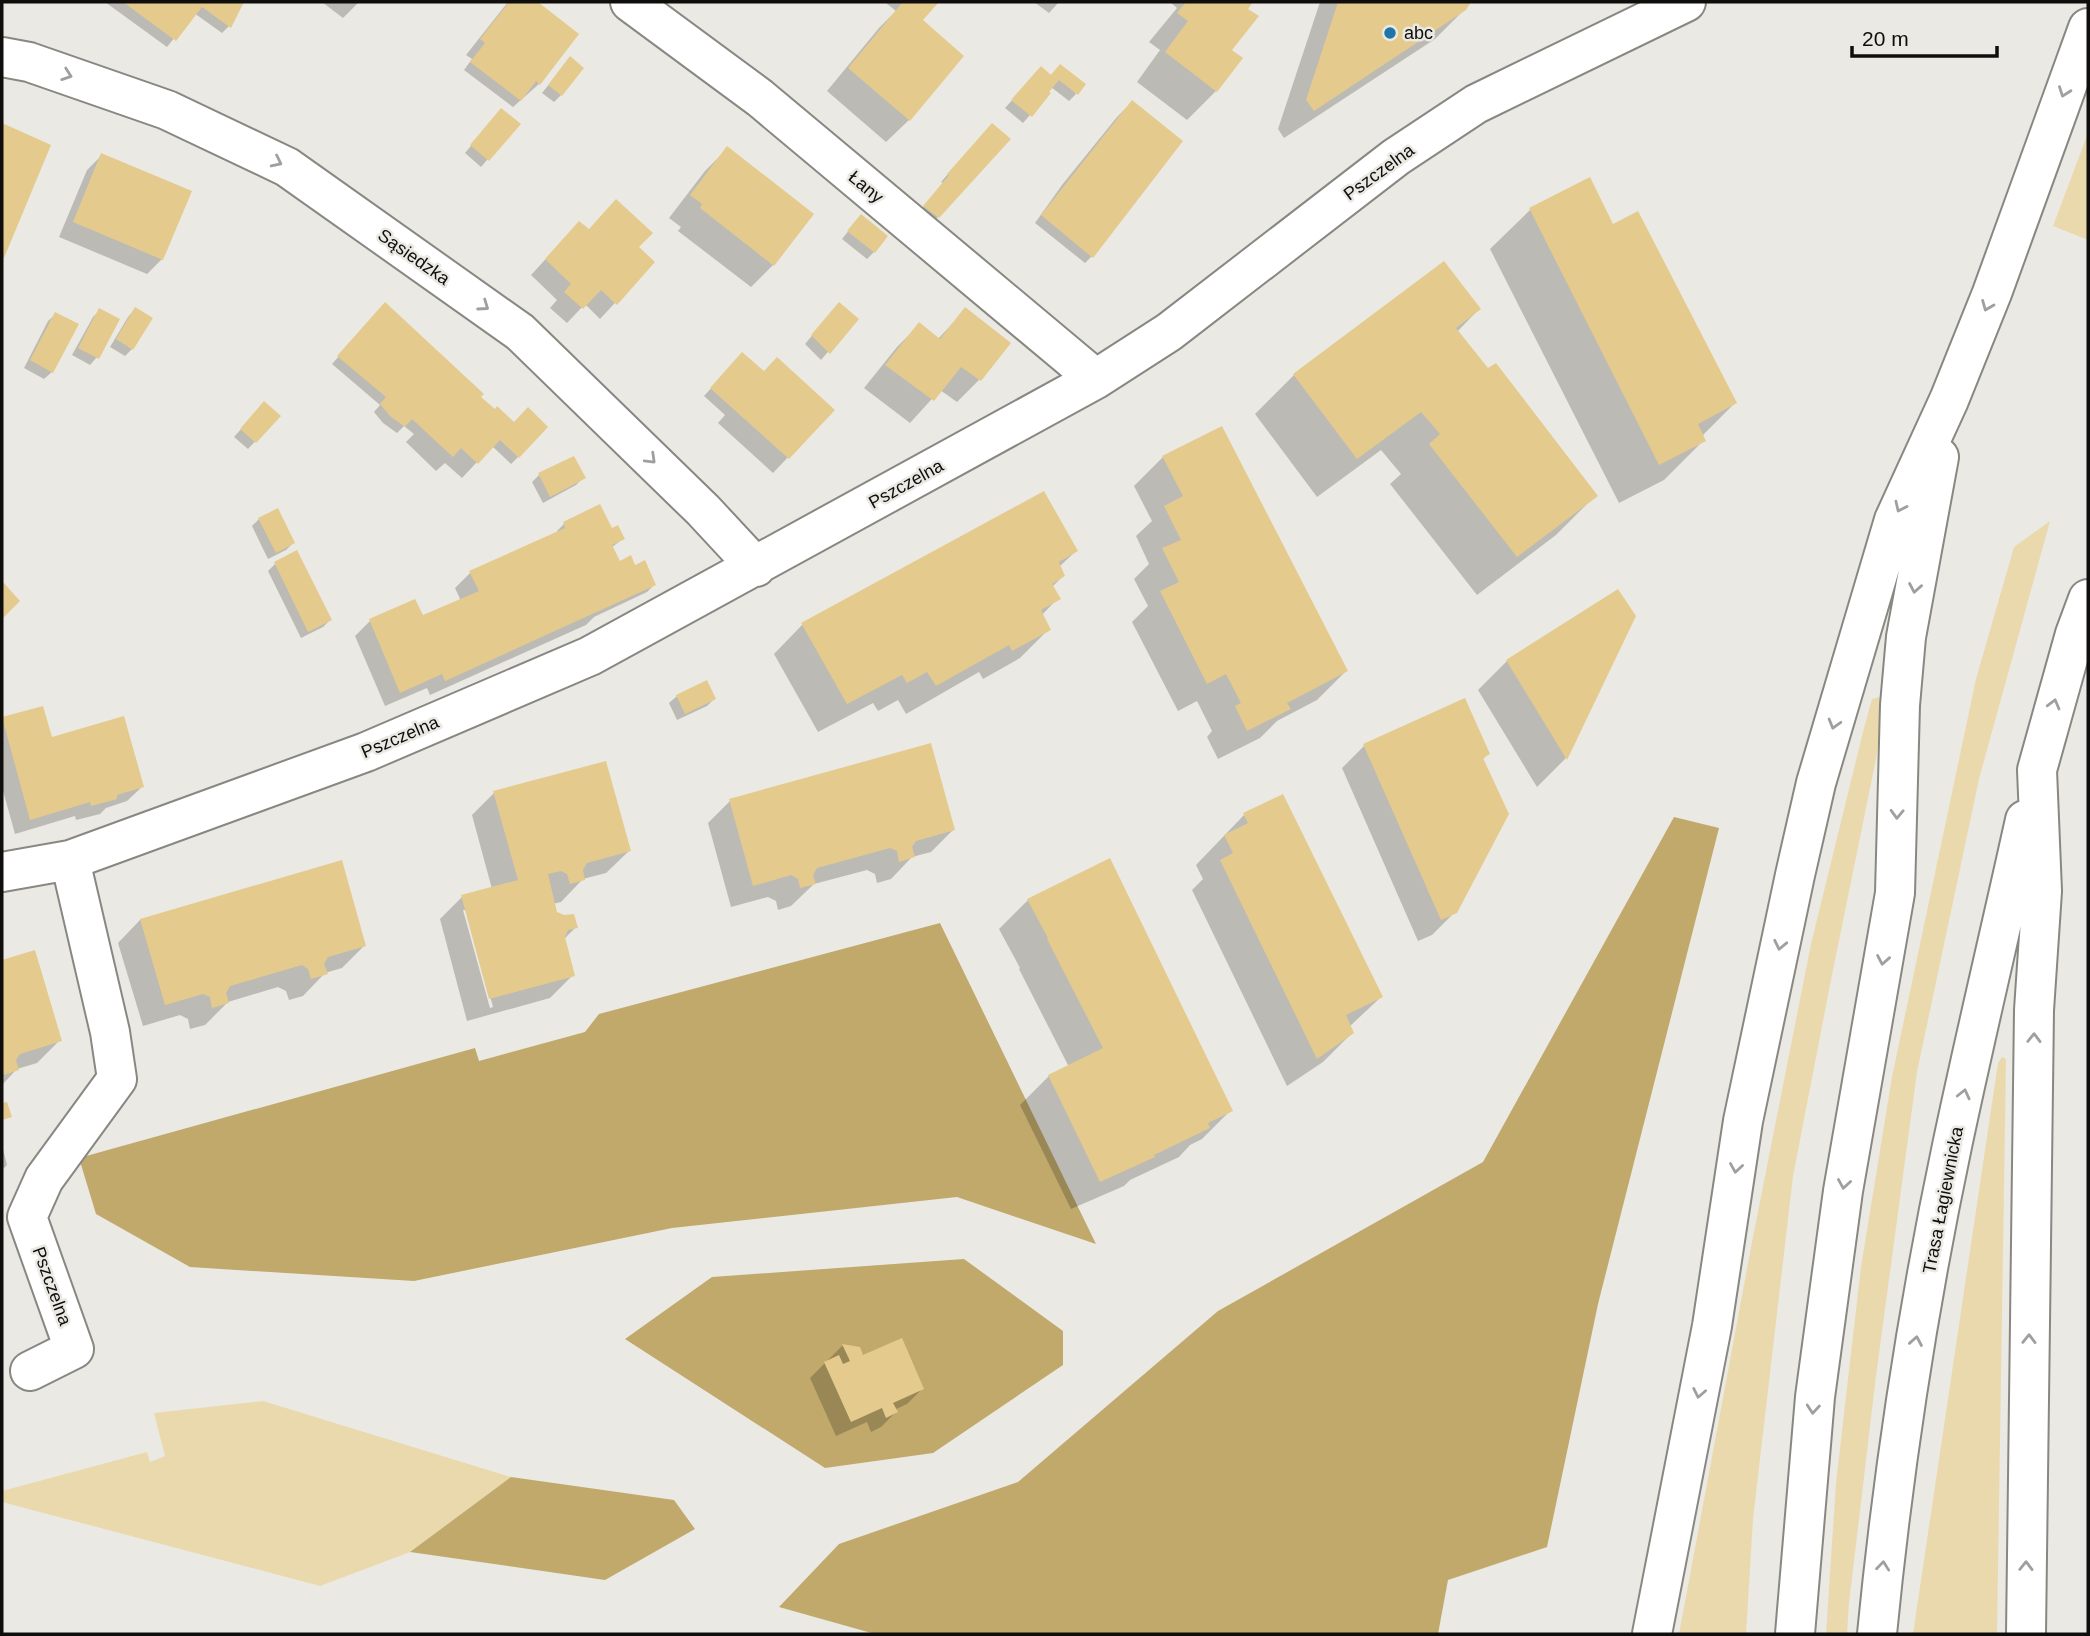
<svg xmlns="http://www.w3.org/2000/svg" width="2090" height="1636" font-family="Helvetica,sans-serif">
	<rect width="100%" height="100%" fill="#ebe9e3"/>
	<path fill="#ebd9ae" d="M2088,133v107l-35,-14z
		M2050,521l-71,258 -62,293 -41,304 -27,227 -2,31h-21l10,-151 25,-216 31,-190 84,-398 38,-132z
		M1879,697l5,4 -8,58 -45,221 -38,196 -40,343 -7,115h-67l73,-392 59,-298 53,-216 8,-29z
		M2002,1057l4,2 -9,575h-84l85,-571z
		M263,1401l248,76 -101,75 -90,34 -318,-84v-11l145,-39 3,10 15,-6 -11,-43z"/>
	<path fill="#c1a96c" d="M1674,817l45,11 -121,476 -51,243 -99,33 -10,54h-563l-96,-27 60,-63 179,-62 200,-171 265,-149z
		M940,923l156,321 -139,-47 -285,31 -258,53 -224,-14 -94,-53 -17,-56 396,-110 4,13 106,-29 14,-18z
		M964,1259l99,72v34l-130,88 -108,15 -200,-129 87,-62z
		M511,1477l163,23 21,29 -90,51 -195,-28z"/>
	<path fill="#0003" fill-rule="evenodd" d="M105,2h137l-13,24 -7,7 -28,-20 -27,34z
		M322,2h37l-16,16z
		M508,2h27l42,33 -38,49 -26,23 -49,-37 8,-11 -6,-4z
		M887,2h49l-16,19 41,35 -52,64 -23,22 -59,-51 52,-63 17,-17 -10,-8z
		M1034,2h25l-10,11z
		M1170,2h81l-6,8 -15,41 11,8 -25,32 -29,29 -50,-38 23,-32 -11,-8 28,-34z
		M1320,2h149l-4,7 -30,30 -151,99 -6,-9z
		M570,58l-9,37 -7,7 -12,-9z
		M1060,66l16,28 -7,7 -18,-14 -3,7 -25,29 -18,-15 29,-32h16z
		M1132,102l-40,154 -7,7 -50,-40 27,-38 55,-68z
		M494,118l24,6 -37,43 -16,-14z
		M2,125l47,21 -47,112z
		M985,132l-47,85 -8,7 -12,-10 25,-31 -2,-1z
		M727,149l46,116 -22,22 -73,-56 3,-4 -12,-9 36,-47z
		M102,155l60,104 -15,15 -88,-37 28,-67z
		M1589,179l23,47 123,177 -33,33 2,4 -40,40 -45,23 -129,-254 40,-39z
		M854,224l20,28 -7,7 -25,-20z
		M588,231l49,16 16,15 -53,57 -15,-15 -18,19 -17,-15 7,-8 -26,-25 34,-37z
		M135,309l-3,40 -7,7 -15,-9 18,-30z
		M1479,309l-22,23 138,164 -39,39 -79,60 -87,-111 11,-10 -20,-24 -64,47 -62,-83 39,-39z
		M100,310l-3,47 -7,8 -18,-10 21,-38z
		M965,310l14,70 -22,22 -17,-12 -30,33 -46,-35 33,-41 22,-22 19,14z
		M378,312l101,85 39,60 -7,7 -19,-18 -30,32 -17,-15 -9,8 -30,-29 8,-8 -10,-8 -7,7 -14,-10 -9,-11 6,-7 -48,-41z
		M832,312l24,7 -35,41 -16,-16z
		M56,314l-4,58 -8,7 -20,-11 24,-47z
		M735,362l28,11 70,37 -60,63 -55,-50 7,-8 -21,-19z
		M257,411l22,5 -31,33 -14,-12z
		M1163,457l183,214 -29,29 -40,21 -17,17 -42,21 -11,-22 5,-6 -15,-30 -19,10 -46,-89 16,-16 -14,-27 15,-15 -13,-28 16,-15 -18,-35z
		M539,475l45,2 -8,8 -33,18 -11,-21z
		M259,519l34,24 -7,7 -18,9 -16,-33z
		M564,524l47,6 12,9 -11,8 7,16 15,4 20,18 -7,7 -53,25 -8,8 -156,70 -3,-7 -42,18 -30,-70 15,-15 52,-3 39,-17 -6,-13 15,-15 88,-40 -1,-2z
		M1076,551l-17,16 4,9 -11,11 6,11 -16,17 7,14 -29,29 -37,21 -4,-7 -73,42 -8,-14 -20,11 -5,-8 -55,29 -44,-78 28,-29z
		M275,564l55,56 -7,7 -22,11 -33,-67z
		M1618,591l16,25 -69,143 -28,28 -59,-97 29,-29z
		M677,696l37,3 -7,7 -30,14 -8,-17z
		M42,708l9,31 92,47 -16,15 -21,7 -6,6 -24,6 -1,-4 -60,18 -13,-47v-68z
		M1364,746l124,8 -6,6 -27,152 -23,23 -14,6 -76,-173z
		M494,793l135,58 -23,22 -23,6 -22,23 -8,2 3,9 20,14 -13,13 10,35 -23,23 -83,23 -27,-102 22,-22 30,-8 -20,-74zM463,910h4l26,97 -3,1z
		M730,801l223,29 -22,22 -19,5 -21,22 -14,4 -2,-9 -8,-4 -53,14 -23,22 -13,4 -2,-9 -8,-4 -37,10 -23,-84z
		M1244,815l137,182 -32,30 3,6 -29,29 -36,24 -95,-196 11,-11 -7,-14z
		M1028,900l203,210 -29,29 -12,6 -11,12 -49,23 -6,6 -53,23 -51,-104 29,-29 20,-9 -50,-98 1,-1 -21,-39z
		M140,920l224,26 -22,22 -17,5 -22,23 -14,4 -3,-9 -8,-4 -50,15 -23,23 -15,4 -2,-10 -8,-4 -37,11 -25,-83z
		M34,952l26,88 -23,23 -20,6 -15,16v-123z
		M2,1145l5,20 -5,5z
		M843,1345l16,4 3,8 60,32 -15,15 -13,6 2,2 -15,15 -10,5 -4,-10 -31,14 -26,-58z"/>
	<path fill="#e4cb8d" d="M123,2h121l-13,26 -29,-21 -26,34z
		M509,2h29l41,32 -39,51 -4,-4 -15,20 -51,-39 15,-19 -5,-4z
		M900,2h39l-16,18 41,36 -54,65 -62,-53 54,-65z
		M1186,2h67l-5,7 11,7 -27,34 11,8 -26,34 -52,-40 23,-31 -11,-8z
		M1338,2h133l-5,8 -152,101 -8,-11z
		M570,56l14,12 -22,28 -14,-11z
		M1060,64l26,20 -8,11 -19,-15 -10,12 2,1 -19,24 -21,-17 30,-34 10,9z
		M1132,100l51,41 -90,117 -52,-43z
		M501,108l20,16 -32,37 -19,-16z
		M2,123l49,22 -47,113 -2,-1z
		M992,123l19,16 -72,79 -16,-12 26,-31 -2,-1z
		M727,146l87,68 -40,52 -74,-58 2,-4 -12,-9z
		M101,153l91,38 -29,69 -90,-38z
		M1590,177l23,47 25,-13 99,192 -39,21 8,17 -47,24 -130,-257z
		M616,199l37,34 -14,14 16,15 -38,43 -16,-15 -18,19 -19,-17 7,-8 -26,-25 34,-38 10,8z
		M861,214l27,22 -13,17 -28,-22z
		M1444,261l37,48 -25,19 32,40 8,-5 102,133 -81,61 -88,-113 11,-10 -19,-22 -64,47 -64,-85z
		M385,302l99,92 -3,3 14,12 2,-3 17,16 14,-15 20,20 -29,31 -19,-18 -22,24 -17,-16 -8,9 -41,-38 -7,8 -15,-11 -10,-12 6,-7 -49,-41z
		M839,302l20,17 -29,35 -19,-19z
		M135,307l18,11 -20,32 -17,-11z
		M965,307l46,36 -30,38 -20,-14 -27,34 -49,-36 34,-43 21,17z
		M99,308l21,11 -21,40 -21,-11z
		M55,312l24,12 -26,49 -23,-13z
		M742,352l22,19 13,-14 58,53 -46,49 -79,-71z
		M264,401l17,15 -25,27 -16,-14z
		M1222,426l126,245 -61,32 4,6 -44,22 -12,-25 6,-3 -15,-29 -19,10 -47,-93 19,-9 -17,-34 19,-8 -17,-34 19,-10 -21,-40z
		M574,456l12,22 -36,19 -12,-24z
		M1044,491l34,60 -19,11 6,14 -13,8 9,15 -20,11 10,20 -39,21 -3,-6 -73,41 -9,-14 -20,11 -5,-8 -55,29 -46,-81z
		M600,504l12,24 6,-3 7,14 -13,6 8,16 11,-6 4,10 10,-5 11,25 -211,96 -3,-7 -42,19 -31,-74 46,-20 8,16 56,-24 -10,-20 96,-43 -2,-6z
		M278,508l17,35 -19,10 -18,-35z
		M297,550l35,70 -24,12 -34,-70z
		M2,581l18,20 -18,18z
		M1618,589l18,27 -69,144 -61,-100z
		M707,680l9,19 -31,15 -9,-19z
		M1465,698l25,56 -7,4 26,56 -52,99 -16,7 -78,-176z
		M43,706l9,31 72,-21 20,71 -27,8v4l-26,7 -1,-4 -60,18 -28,-103z
		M931,743l24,87 -39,11 -4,6 3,10 -16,5 -2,-11 -7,-3 -73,20 -4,7 3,9 -16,4 -2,-9 -7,-4 -38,11 -24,-87z
		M606,761l25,90 -44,12 -4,7 2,10 -15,4 -3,-10 -6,-3 -13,3 9,38 7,3 10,-1 4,14 -10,2 -3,7 10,39 -86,23 -28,-104 57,-15 -25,-89z
		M1283,794l100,203 -37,18 8,18 -37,26 -97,-199 13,-7 -9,-18 24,-12 -5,-10z
		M1110,858l123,253 -25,12 2,5 -56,27 1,2 -55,25 -52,-107 55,-27 -56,-109 1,-1 -21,-39z
		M342,860l24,86 -38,11 -4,7 4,10 -17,5 -3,-10 -6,-4 -72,21 -4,7 3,10 -17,5 -2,-11 -7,-3 -38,11 -25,-86z
		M35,950l27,91 -42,13 -4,6 3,10 -15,5 -2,-7v-108z
		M7,1102l5,15 -10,3v-17z
		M902,1338l22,51 -31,14 5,9 -12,6 -4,-10 -31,14 -27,-60 15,-7 4,9 7,-3 -8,-17 18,3 3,8z"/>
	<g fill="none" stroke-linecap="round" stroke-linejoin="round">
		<defs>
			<path id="minor" d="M630,2l130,96 336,281
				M2,57l27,5 138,48 120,57 233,165 183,178 53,57
				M2,872l68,-12 296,-108 224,-96 506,-277 73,-47 227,-175 80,-53 210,-102
				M30,1371l44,-22 -47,-132 17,-38 73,-100 -7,-47 -40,-172"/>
			<path id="secondary" d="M1652,1634l60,-308 31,-205 52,-246 21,-92 78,-263 55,-120 43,-107 96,-265
				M1795,1634l20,-237 28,-206 52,-298 5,-188 6,-68 33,-180
				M1877,1634c16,-163 41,-327 75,-488 23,-109 49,-217 73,-326
				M2026,1634l8,-624 8,-119 -5,-121 38,-136 13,-35"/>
		</defs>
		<use href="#minor" stroke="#898782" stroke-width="42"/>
		<use href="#secondary" stroke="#898782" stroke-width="42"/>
		<use href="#minor" stroke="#fff" stroke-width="38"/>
		<use href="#secondary" stroke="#fff" stroke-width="38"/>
	</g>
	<defs><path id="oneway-chevron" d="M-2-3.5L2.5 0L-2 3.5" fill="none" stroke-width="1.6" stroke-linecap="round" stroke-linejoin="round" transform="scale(1.75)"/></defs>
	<g stroke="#9f9f9e">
		<use href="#oneway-chevron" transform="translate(67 75) rotate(19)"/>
		<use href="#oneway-chevron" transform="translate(2064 92) rotate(110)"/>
		<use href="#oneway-chevron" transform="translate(277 162) rotate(26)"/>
		<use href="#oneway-chevron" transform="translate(484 306) rotate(35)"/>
		<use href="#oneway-chevron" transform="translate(1987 306) rotate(112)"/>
		<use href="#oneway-chevron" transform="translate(651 459) rotate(44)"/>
		<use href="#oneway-chevron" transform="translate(1900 507) rotate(115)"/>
		<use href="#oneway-chevron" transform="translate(1915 588) rotate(100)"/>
		<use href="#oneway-chevron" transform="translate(2054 704) rotate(-75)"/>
		<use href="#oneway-chevron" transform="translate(1834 724) rotate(106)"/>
		<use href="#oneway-chevron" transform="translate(1897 814) rotate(92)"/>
		<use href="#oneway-chevron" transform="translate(1780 945) rotate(102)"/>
		<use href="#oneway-chevron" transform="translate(1883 960) rotate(100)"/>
		<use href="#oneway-chevron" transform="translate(2034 1038) rotate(-89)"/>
		<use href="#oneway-chevron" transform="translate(1964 1094) rotate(-77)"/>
		<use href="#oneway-chevron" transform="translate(1736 1168) rotate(99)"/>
		<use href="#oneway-chevron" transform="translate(1844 1184) rotate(99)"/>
		<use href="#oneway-chevron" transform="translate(2029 1339) rotate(-89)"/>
		<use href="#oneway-chevron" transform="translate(1916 1341) rotate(-80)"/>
		<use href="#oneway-chevron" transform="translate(1699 1393) rotate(101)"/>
		<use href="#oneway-chevron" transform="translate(1813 1409) rotate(95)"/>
		<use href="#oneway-chevron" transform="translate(1883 1566) rotate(-84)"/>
		<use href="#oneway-chevron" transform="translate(2026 1566) rotate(-89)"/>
	</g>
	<circle fill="#1f76a6" stroke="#ebe9e3" stroke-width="2.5" cx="1390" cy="33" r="7"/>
	<g text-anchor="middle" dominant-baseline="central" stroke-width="5" stroke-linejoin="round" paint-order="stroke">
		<g font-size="18" fill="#0f0e0c" stroke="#ebe9e3" text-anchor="start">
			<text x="1404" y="33">abc</text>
		</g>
		<g font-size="18" fill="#0f0e0c" stroke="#ebe9e3">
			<text transform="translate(1379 172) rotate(-36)">Pszczelna</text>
			<text transform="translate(866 187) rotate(40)">Łany</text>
			<text transform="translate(414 257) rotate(35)">Sąsiedzka</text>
			<text transform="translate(906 484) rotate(-29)">Pszczelna</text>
			<text transform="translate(400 737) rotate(-23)">Pszczelna</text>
			<text transform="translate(1943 1200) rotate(-79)">Trasa Łagiewnicka</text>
			<text transform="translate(52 1286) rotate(70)">Pszczelna</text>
		</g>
	</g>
	<rect width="2090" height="1636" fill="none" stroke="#0f0e0c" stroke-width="7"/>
	<path d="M1852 46v10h145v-10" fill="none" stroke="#0f0e0c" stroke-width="3.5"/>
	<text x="1862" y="46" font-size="21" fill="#0f0e0c" stroke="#ebe9e3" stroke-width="5" paint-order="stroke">20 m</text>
</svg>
